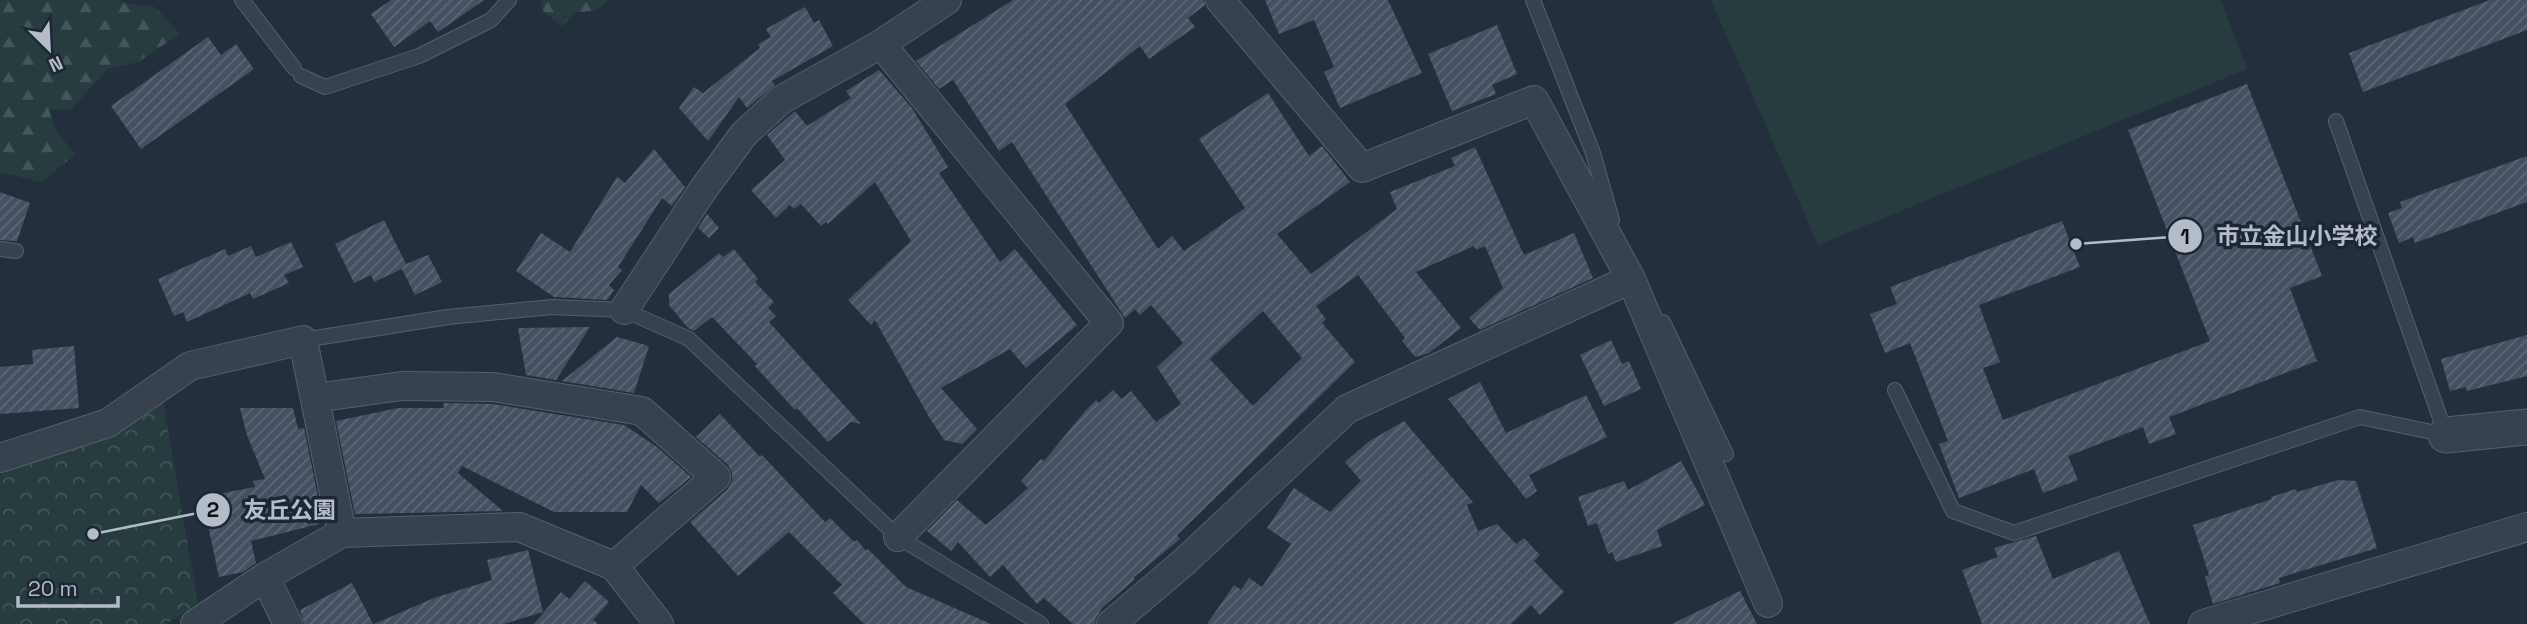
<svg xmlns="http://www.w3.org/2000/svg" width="2527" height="624" font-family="'Space Grotesk','Noto Sans JP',sans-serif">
	<defs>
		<pattern id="forest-firs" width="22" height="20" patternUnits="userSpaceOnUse" patternTransform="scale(1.75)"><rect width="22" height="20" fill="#263c3f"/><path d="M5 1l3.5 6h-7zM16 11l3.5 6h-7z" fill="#435659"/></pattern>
		<pattern id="park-crowns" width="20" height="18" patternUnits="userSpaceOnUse" patternTransform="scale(1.75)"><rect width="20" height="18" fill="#263c3f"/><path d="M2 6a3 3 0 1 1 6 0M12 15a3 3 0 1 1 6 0" fill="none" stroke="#435659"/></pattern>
		<pattern id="building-hatch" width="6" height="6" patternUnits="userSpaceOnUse" patternTransform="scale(1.75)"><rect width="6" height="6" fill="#455162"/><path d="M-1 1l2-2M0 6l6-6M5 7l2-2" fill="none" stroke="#5d6877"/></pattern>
	</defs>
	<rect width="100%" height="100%" fill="#242f3e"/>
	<path fill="#263c3f" d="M1711,0h510l26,69 -429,176z"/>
	<path fill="url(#forest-firs)" d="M0,0h121l3,3 31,4 25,27 -42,28 -30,7 -37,40 -22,1 6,19 20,26 -34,27 -41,-10z
		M540,0h67c-7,11 -19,12 -31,12l-14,14 -19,-15z"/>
	<path fill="url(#park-crowns)" d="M162,395l36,209 -32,20h-166v-159z"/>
	<path fill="url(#building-hatch)" fill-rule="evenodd" d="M391,0h93l-46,32 -8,-11 -36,26 -23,-33z
		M1013,0h191l1,5 -17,13 7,9 -46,32 -9,-13 -75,58 93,145 14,-13 12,15 61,-43 -46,-69 69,-46 41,63 13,-10 28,36 -73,52 34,40 86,-65 -7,-17 65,-26 -4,-8 24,-11 49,108 50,-22 19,45 -113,52 -11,-12 34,-30 -18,-42 -9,4 -2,-4 -58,26 45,56 -32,25 -14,4 -13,-16 3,-3 -47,-63 -42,31 10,13 -4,4 33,39 -178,173 3,4 -47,39 2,1 -33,29 -6,10 -1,6h-22l-29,-26 -7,6 -34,-39 -13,12 -32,-35 -7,9 -24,-20 30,-31 29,25 42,-37 -7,-7 20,-22 3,2 42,-51 10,-10 3,3 14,-13 9,9 9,-8 25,31 25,-18 -24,-37 26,-24 -32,-38 -11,10 -5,-6 -10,9 -113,-176 -13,9 -46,-71 -14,9 -23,-28zM1263,311l39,47 -49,48 -43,-47z
		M1265,0h123l34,73 -82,35 -16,-36 10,-5 -20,-47 -35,14z
		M2490,0h37v30l-164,62 -14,-39z
		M805,7l9,16 5,-3 14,26 -61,35 3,4 -28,23 -8,-11 -31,44 -29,-33 15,-21 9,6 57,-45 -2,-4 13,-7 -5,-8z
		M1497,25l20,49 -25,11 4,9 -44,17 -24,-57z
		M208,37l13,18 15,-11 18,25 -113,80 -30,-43z
		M879,70l33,38 36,59 -9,6 61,89 15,-13 62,76 -51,43 -16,-19 -69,39 36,41 -15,15 -18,-4 -15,-23 -54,-97 -4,5 -23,-25 63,-59 -36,-59 -47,42 -2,-2 -5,4 -20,-22 -7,5 -4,-4 -14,13 -25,-28 34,-30 -18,-25 28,-24 12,15 44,-28 -5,-7z
		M2247,84l75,192 -32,12 27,73 -148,56 7,17 -27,10 -6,-17 -75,29 10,24 -35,13 -9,-24 -75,29 -20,-54 9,-3 -38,-98 -25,10 -15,-39 27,-10 -7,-17 172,-66 18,46 -101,38 21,57 -17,6 20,52 207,-79 -82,-211z
		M654,149l31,38 -13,19 -10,-8 -44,69 4,3 -13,15 5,5 -7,10 -53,-3 -38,-26 25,-38 29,19 47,-75 8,6z
		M2527,156v46l-112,41 -2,-6 -14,6 -11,-30 14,-5 -2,-6z
		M0,192l30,11 -13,38 -17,-1z
		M707,214l12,14 -10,10 -11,-10z
		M384,220l22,44 22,-9 14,27 -27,13 -13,-26 -28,13 -3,-7 -17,8 -19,-39z
		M291,242l12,25 -19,8 5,8 -36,16 -3,-6 -63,29 -4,-10 -9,4 -16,-37 67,-30 3,7 23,-10 5,11z
		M734,249l24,30 -3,3 19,20 -6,6 8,8 -7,6 92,102 -10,-2 -23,20 -31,-34 -2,2 -40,-44 2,-2 -45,-47 -18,14 -6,-3 -19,-23v-11l50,-41 4,4z
		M590,327l-34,53 -30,-5 -8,-47z
		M2527,335v41l-60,15 -1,-4 -16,4 -9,-32z
		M617,337l32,9 -15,47 -72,-12z
		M1611,340l11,24 7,-3 12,28 -37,17 -24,-51z
		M74,346l5,62 -79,6v-47l33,-3 -1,-14z
		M1480,382l26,51 80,-38 21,42 -78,38 8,16 -11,8 -78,-100z
		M443,403l49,1 132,21 33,22 34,30 -32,26 -18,-18 -14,27h-73l-92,-46 -4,7 45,38 -148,3 -19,-93 62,-13h46z
		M240,408h53l5,21 6,-1 18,88 -5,1 2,7 -68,17 5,22 -13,9 -24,5 -17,-80 53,-10 -2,-6 12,-2 -18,-44z
		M720,414l40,43 2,-2 63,67 5,-4 24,24 3,-2 9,11 2,-2 38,38 85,37h-127l-31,-31 9,-8 -53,-53 -51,44 -48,-54 37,-32 5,-9v-8l-4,-8 -32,-28z
		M1404,421l69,81 -6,3 11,26 19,-7 19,20 8,-6 16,17 -6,6 30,31 -24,23 -9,-10 -20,19h-304l27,-39 7,5 8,-12 13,9 29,-43 -24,-16 27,-40 36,24 31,-31 -16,-19 23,-20z
		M1681,461l24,44 -48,25 5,16 -46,16 -4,-10 -4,2 -11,-31 -9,3 -10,-29 46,-16 4,9z
		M2338,480l18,1 21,67 -98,30 1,5 -67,21 -8,-27 4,-2 -16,-50 79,-26 -1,-2 25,-8 1,3z
		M2036,536l17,43 66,-28 31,73h-168l-20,-54 36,-13 -4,-9z
		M528,550l15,62 -39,12h-130l60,-26 58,-18 -5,-20z
		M585,581l24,21 -16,18 5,4h-64l27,-32 8,7z
		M352,583l21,41h-69l-4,-14z
		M1740,591l17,33h-85z"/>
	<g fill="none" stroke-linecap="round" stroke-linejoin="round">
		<defs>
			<path id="service" d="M242,0l52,68
				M1533,0l60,153 19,67
				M301,76l24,11 94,-31 72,-36 18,-20
				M2336,121l110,314
				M0,249l16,2
				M1663,322l63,132
				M303,340l145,-23 104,-10 72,3 65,29 209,198 143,87
				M1895,390l58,121 61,22 346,-116 86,18"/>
			<path id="minor" d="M881,44l228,279 -211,214
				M1631,279l137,324
				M624,310l78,-119 42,-57 37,-34 100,-56 66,-44
				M315,398l87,-12 91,1 149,24 74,66 -102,89
				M0,458l108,-35 82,-57 113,-26 39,193
				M265,577l23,47
				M195,624l70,-47 77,-44 177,-6 95,39 45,58
				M1111,624l73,-62 163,-153 284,-130 -97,-179 -172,68 -142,-168
				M2203,624l324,-97"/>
			<path id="tertiary" d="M2446,435l81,-8"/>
		</defs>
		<use href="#service" stroke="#565f6c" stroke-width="16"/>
		<use href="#minor" stroke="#565f6c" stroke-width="30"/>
		<use href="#tertiary" stroke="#565f6c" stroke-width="37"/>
		<use href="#service" stroke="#38414e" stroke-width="14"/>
		<use href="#minor" stroke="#38414e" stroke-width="28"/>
		<use href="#tertiary" stroke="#38414e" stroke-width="35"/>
	</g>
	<path fill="none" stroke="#b4bcc9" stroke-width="2.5" d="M2076 244L2185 236M93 534L213 510"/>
	<g fill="#b4bcc9" stroke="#1d2633" stroke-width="2.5">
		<circle cx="2076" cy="244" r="7"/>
		<circle cx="93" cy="534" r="7"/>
		<circle cx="2185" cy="236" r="18"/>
		<circle cx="213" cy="510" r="18"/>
	</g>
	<g font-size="21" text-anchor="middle" font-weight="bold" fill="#111">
		<text x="2185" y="244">1</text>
		<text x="213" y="517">2</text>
	</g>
	<g font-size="23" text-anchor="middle" font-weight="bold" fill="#b4bcc9" stroke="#1d2633" stroke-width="7" stroke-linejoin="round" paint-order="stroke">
		<text x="2297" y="244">市立金山小学校</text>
		<text x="290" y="518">友丘公園</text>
	</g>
	<g transform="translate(49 49) rotate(156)" stroke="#1d2633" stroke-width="5" paint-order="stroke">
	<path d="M0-5L12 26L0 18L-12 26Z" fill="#b4bcc9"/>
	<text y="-10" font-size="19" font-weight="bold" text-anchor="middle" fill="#b4bcc9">N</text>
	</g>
	<path d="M18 596v10h100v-10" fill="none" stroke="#b4bcc9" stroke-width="3.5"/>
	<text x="28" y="596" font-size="21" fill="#b4bcc9" stroke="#1d2633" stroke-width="5" paint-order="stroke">20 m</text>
</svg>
